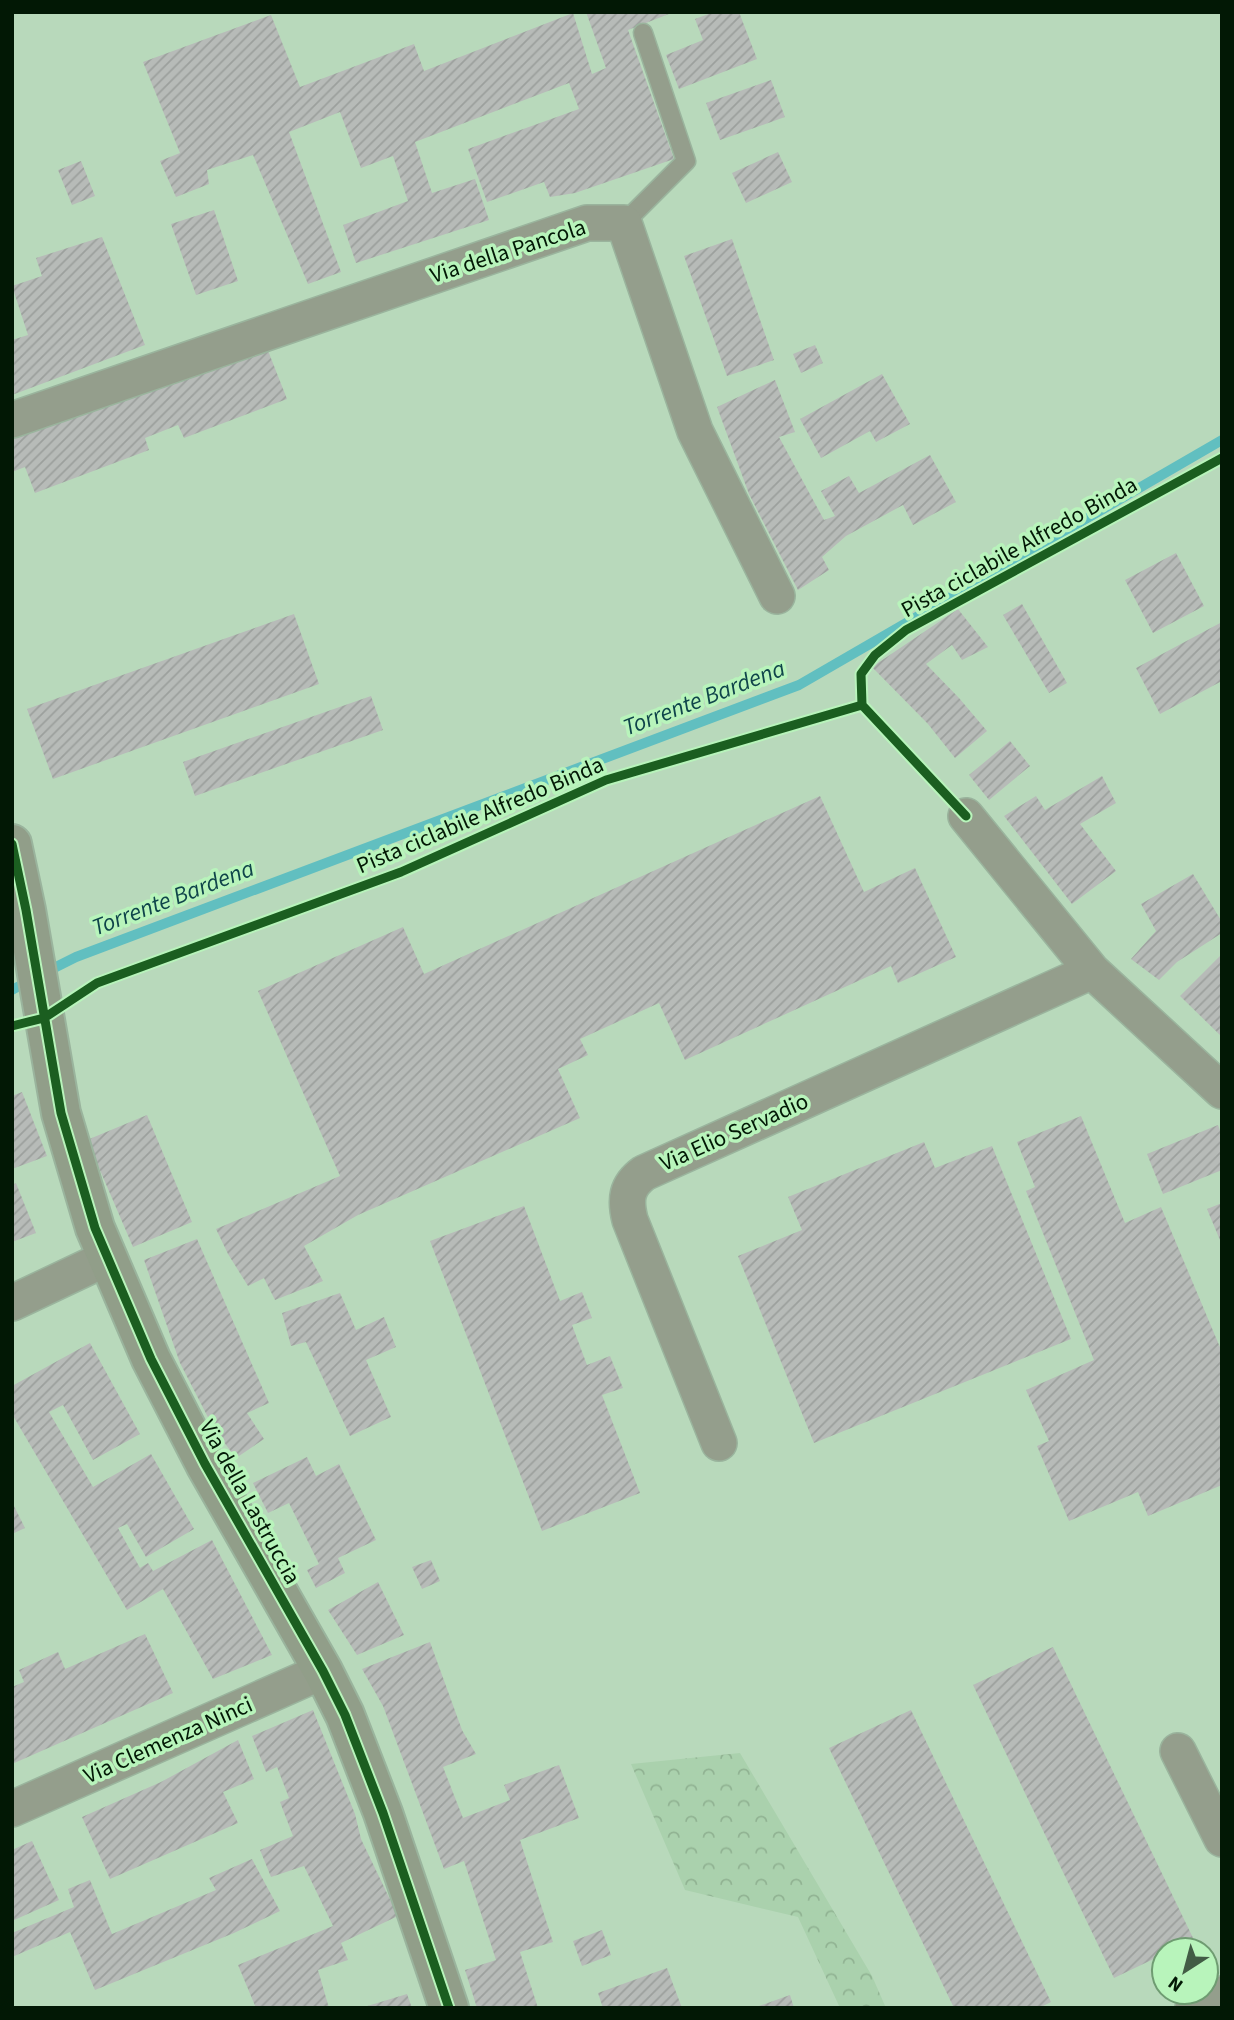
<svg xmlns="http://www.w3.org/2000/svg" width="1234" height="2020" font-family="'Source Sans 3',sans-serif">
	<defs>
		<pattern id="forest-crowns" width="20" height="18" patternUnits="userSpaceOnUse" patternTransform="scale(1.75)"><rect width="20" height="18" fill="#aad1ad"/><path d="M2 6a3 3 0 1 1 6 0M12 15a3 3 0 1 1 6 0" fill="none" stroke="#91b393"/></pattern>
		<pattern id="building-hatch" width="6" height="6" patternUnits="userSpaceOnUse" patternTransform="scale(1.75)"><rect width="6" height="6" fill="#b7bbb8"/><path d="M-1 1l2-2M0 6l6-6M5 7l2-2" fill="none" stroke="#9ca09d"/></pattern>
	</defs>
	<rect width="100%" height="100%" fill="#b8d9bb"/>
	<path fill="url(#forest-crowns)" d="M740,1753l132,223 14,32h-46l-42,-91 -113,-27 -54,-126z"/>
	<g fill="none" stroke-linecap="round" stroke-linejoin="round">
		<path stroke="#61bfc0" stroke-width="10" d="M44,973l32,-16 723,-272 423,-245
			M12,990l18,-10"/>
	</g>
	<path fill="url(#building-hatch)" d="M586,12h88l-46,18 46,129 -99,34 -25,4 -6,-15 -57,20 -19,-53 111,-40 -10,-26 -154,59 17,51 43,-14 14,41 -133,43 -13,-38 65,-24 -15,-45 -32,12 -21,-56 -51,20 52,140 -33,12 -55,-129 -46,15 2,14 -33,13 -16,-36 20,-8 -37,-91 128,-47 29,72 114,-43 10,27 149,-58 19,61 14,-6z
		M714,12h25l18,47 -78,30 -13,-34 37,-15 -8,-21z
		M771,80l14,37 -65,23 -14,-37z
		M778,152l14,30 -46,21 -14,-30z
		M81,161l14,35 -23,9 -14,-35z
		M214,210l24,71 -42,14 -25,-71z
		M102,237l43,108 -133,50v-55l16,-5 -16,-49 30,-10 -6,-18z
		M732,239l42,121 -47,16 -43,-120z
		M265,343l22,56 -103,39 -6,-13 -33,13 4,12 -114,43 -10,-26 -13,5v-34z
		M815,345l8,18 -22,10 -8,-19z
		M882,374l28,50 -34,18 -6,-11 -49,27 -21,-39z
		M775,380l20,52 -16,5 45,83 11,-4 -14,-25 28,-15 10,17 71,-38 26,47 -43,23 -10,-20 -57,31 -24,21 7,13 -31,20 -49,-96 -32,-87z
		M1176,553l28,53 -51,27 -28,-53z
		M1022,604l45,79 -18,10 -46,-78z
		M958,609l30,38 -26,13 -10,-15 -26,19 33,34 28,33 -32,27 -27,-34 -56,-57z
		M294,614l25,70 -266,95 -26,-70z
		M1222,622v59l-62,33 -24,-46z
		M371,696l12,34 -188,66 -12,-34z
		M1010,741l20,25 -41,34 -20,-25z
		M1102,776l14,27 -36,21 36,47 -44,33 -68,-88 32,-20 9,14z
		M820,796l44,96 51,-24 41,89 -58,26 -7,-17 -206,94 -26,-57 -79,36 8,16 -30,14 22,49 -222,97 -54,31 19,35 -48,19 -11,-22 -16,8 -20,-32 -12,-25 124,-53 -82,-185 145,-64 21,47z
		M1193,874l29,48v11l-45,29 -18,18 -28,-21 25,-28 -15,-27z
		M1222,954v83l-42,-41z
		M22,1092l25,64 -35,13v-73z
		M147,1115l45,107 -59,25 -46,-107z
		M1081,1116l44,107 36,-16 61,145v133l-74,31 -10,-24 -69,29 -32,-75 12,-5 -23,-51 68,-30 -68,-169 9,-4 -18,-45z
		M1218,1125l4,11v34l-59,24 -16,-40z
		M924,1142l11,26 57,-22 79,193 -257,104 -76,-187 64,-26 -14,-33z
		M16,1183l20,50 -24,9v-57z
		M1222,1203v42l-15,-36z
		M524,1206l36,95 22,-9 10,26 -20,7 15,40 23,-9 13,32 -21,7 38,98 -98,38 -112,-290z
		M197,1239l72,164 -22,10 17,26 -28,19 -22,-29 -34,-66 -36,-103z
		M340,1293l16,37 28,-13 12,30 -30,13 25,57 -41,19 -44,-94 -15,4 -9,-33z
		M90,1343l50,91 -47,26 -30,-55 -14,7 44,75 58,-33 43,75 -48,28 -19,-33 -9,4 22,40 8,-5 5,8 59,-31 60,115 -59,24 -50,-90 -36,21 -115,-196v-28z
		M307,1457l9,19 23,-12 37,76 -38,18 7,15 -29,15 -9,-18 12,-6 -30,-61 -21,10 -15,-30z
		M12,1502l13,26 -13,6z
		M431,1560l9,21 -18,8 -10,-22z
		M378,1582l26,53 -47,20 -29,-45z
		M145,1634l28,59 -161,71v-77l12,-5 -5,-12 39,-18 7,17z
		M430,1642l32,88 14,24 -33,13 20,51 47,-18 -6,-15 55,-20 20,53 -59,22 33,102 -33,10 18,56h-61l-12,-38 31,-10 -32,-99 -20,8 -61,-163 -21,-37z
		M1053,1647l141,293 -21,10h-9v4l-50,24 -141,-293z
		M313,1710l42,104 6,25 37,77 -57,27 7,17 -30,10 11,38h-73l-18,-43 95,-39 -29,-60 -33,11 -11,-27 33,-14 -13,-34 9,-4 -12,-31 -11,5 -14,-36z
		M911,1710l140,292 -12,6h-85l-125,-260z
		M238,1740l16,39 -31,13 15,31 -128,56 -28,-62 79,-35z
		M32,1841l27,59 -47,21v-71z
		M252,1859l28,52 -46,22 -139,57 -25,-58 -58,25v-24l62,-26 -6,-18 22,-9 22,54 104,-44 -7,-12z
		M602,1930l9,25 -29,11 -9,-25z
		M667,1968l15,40h-79l-5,-15z
		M407,1994l5,14h-48v-1z
		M790,1995l4,13h-38v-1z"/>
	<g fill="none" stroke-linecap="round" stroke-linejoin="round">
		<defs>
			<path id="lane" d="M624,223l62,-62 -43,-128"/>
			<path id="street" d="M12,420l575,-197h37l71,208 82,165
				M966,816l126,155 130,120
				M12,1303l95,-45
				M719,1443l-89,-223c-5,-20 -4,-34 14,-47l448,-202
				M1178,1751l44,88
				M12,1809l311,-138
				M1193,2008l29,-14"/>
			<path id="secondary" d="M12,844l14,66 35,203 34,115 56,131 54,105 118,207 22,44 38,98 66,195"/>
		</defs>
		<use href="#lane" stroke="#9ab49d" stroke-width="21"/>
		<use href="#street" stroke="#9ab49d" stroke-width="38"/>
		<use href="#secondary" stroke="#9ab49d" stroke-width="42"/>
		<use href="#lane" stroke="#949e8c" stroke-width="18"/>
		<use href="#street" stroke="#949e8c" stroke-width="35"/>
		<use href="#secondary" stroke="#919e89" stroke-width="38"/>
		<defs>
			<path id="cycleway" d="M862,705l104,111
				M12,844l14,66 35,203 34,115 56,131 54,105 118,207 22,44 38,98 66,195
				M12,1026l32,-8 53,-35 304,-111 205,-92 256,-75 -1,-31 14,-19 31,-25 316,-172"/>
		</defs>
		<use href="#cycleway" stroke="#b8f4bb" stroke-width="13"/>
		<use href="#cycleway" stroke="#1b5e20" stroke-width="9"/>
	</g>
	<g text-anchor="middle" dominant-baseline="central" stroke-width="7" stroke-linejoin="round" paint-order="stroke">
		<g font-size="23" fill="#021805" stroke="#b8f4bb">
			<text transform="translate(508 251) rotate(-18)">Via della Pancola</text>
			<text transform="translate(1019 547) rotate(-29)">Pista ciclabile Alfredo Binda</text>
			<text transform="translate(480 815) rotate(-23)">Pista ciclabile Alfredo Binda</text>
			<text transform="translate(734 1132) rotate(-24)">Via Elio Servadio</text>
			<text transform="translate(250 1502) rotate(61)">Via della Lastruccia</text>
			<text transform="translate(168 1740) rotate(-24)">Via Clemenza Ninci</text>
		</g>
		<g font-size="24" font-style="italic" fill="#0f444a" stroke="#b8f4bb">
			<text transform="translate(704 698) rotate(-21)">Torrente Bardena</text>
			<text transform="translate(173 898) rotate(-21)">Torrente Bardena</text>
		</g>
	</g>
	<rect width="1234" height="2020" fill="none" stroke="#021805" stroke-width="28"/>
	<g transform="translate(1185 1971) rotate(216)"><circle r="33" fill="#b8f4bb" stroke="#6f9c72" stroke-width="2"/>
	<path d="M0-5L12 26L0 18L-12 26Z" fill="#425c45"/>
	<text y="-10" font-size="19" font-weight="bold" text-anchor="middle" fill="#021805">N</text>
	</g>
</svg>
